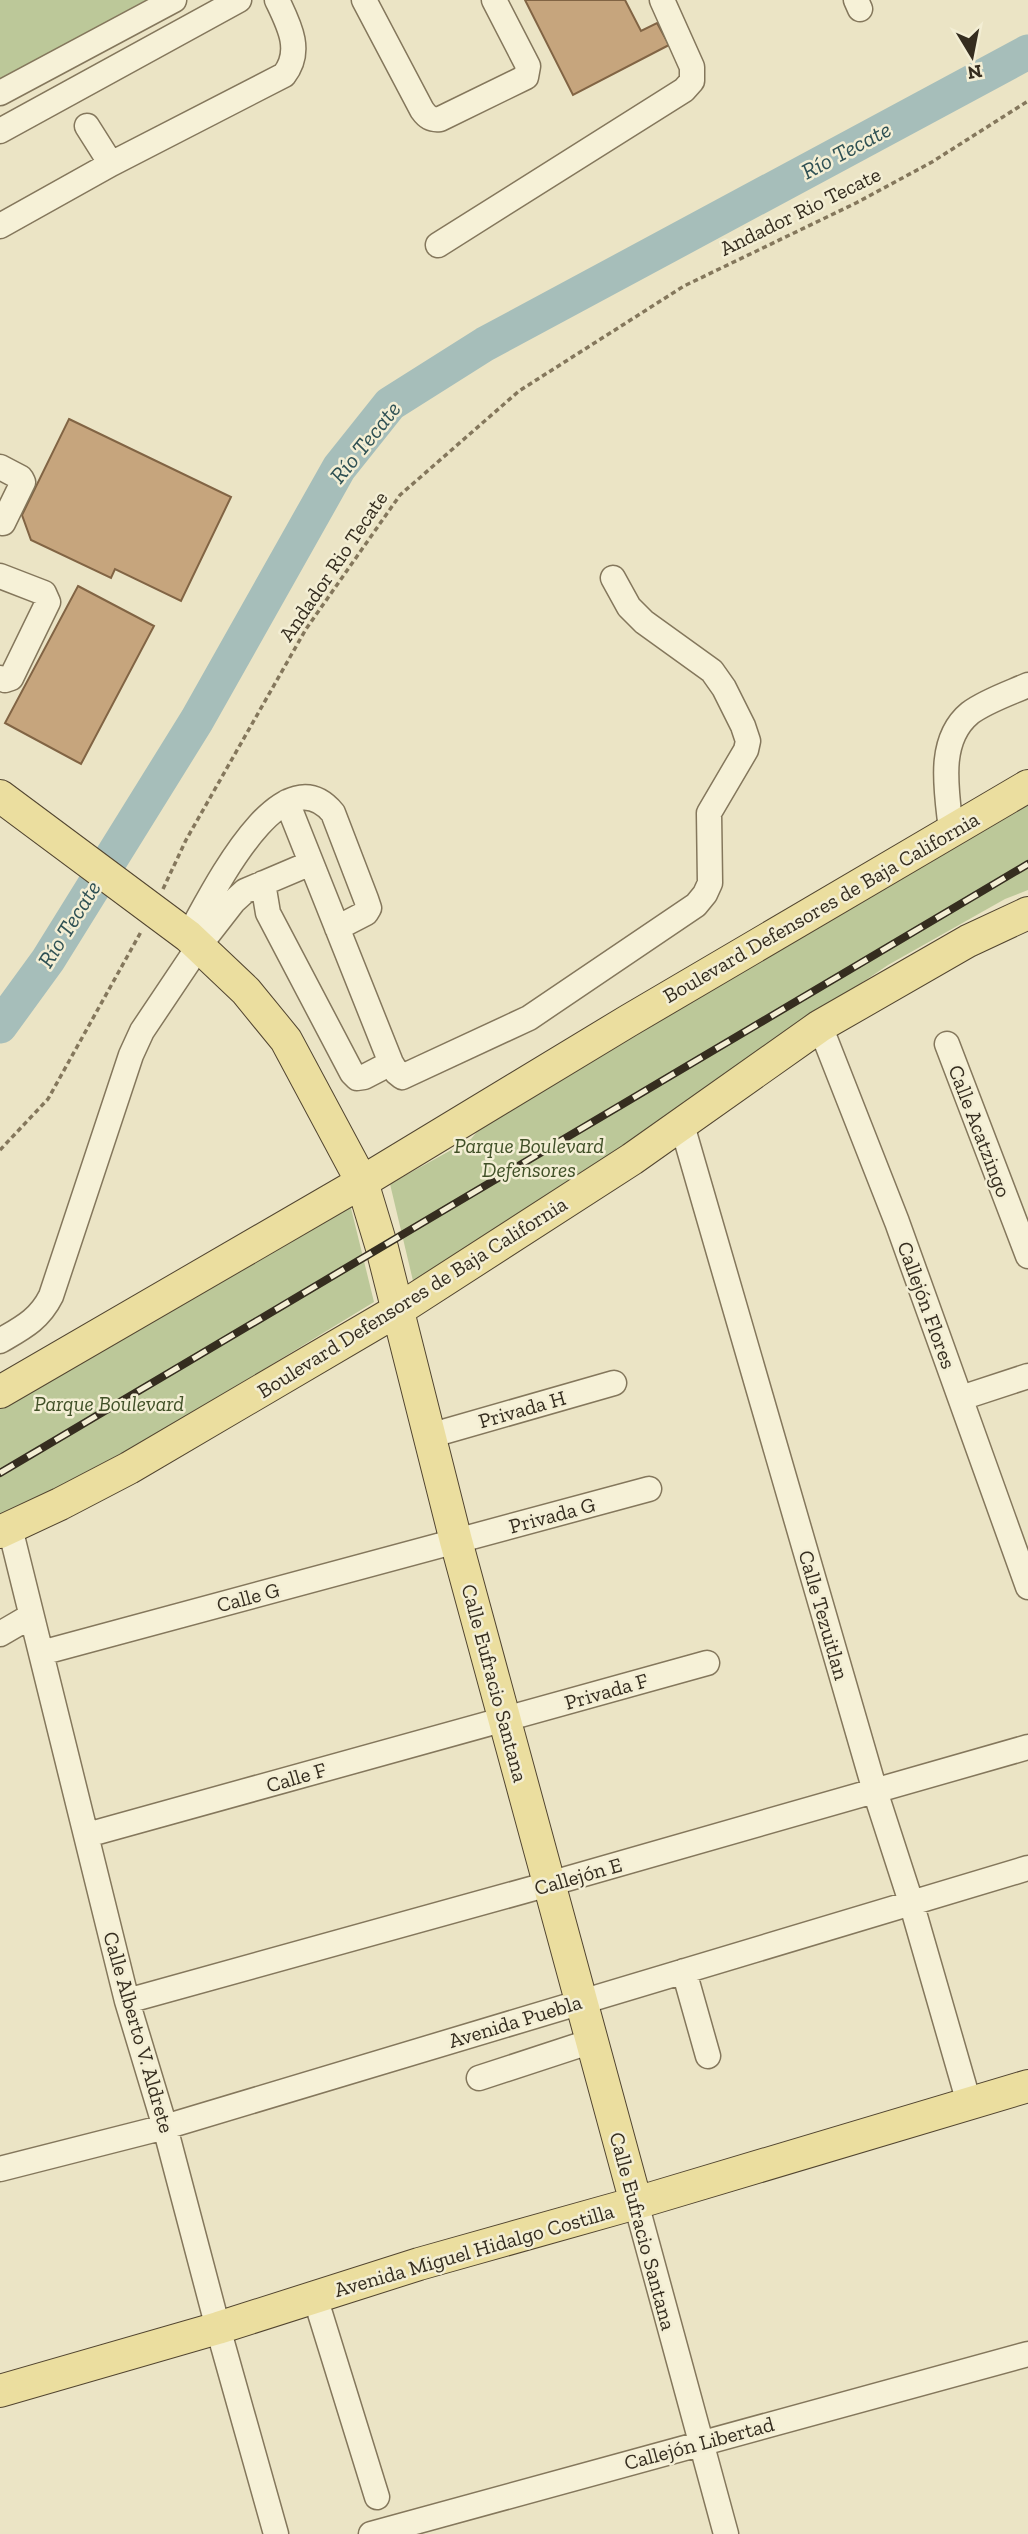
<svg xmlns="http://www.w3.org/2000/svg" width="1028" height="2534" font-family="'Zilla Slab',serif">
	<rect width="100%" height="100%" fill="#ebe4c5"/>
	<path fill="#bcc899" d="M0,0h149l-149,79z
		M1028,803v87l-23,9 -117,66 -124,84 -101,89 -249,147 -24,-101 81,-45 13,-16z
		M350,1204l24,98 -244,149 -130,65v-110z"/>
	<g fill="none" stroke-linecap="round" stroke-linejoin="round">
		<path stroke="#a6beba" stroke-width="35" d="M0,1026l48,-66 149,-240 142,-252 51,-64 95,-60 543,-292"/>
	</g>
	<path fill="#c6a57d" stroke="#816444" stroke-width="2" d="M525,0h100l16,31 16,-8 12,22 -96,50z
		M69,419l162,78 -50,104 -66,-32 -4,9 -80,-38 -9,-25z
		M78,586l76,40 -73,138 -76,-41z"/>
	<g fill="none" stroke-linecap="round" stroke-linejoin="round">
		<defs>
			<path id="minor" d="M364,0l58,110c5,7 9,10 18,9l86,-42 2,-11 -34,-66
				M856,0l4,9
				M0,93l174,-93
				M87,126l24,38
				M0,131l239,-131
				M0,226l111,-62 173,-89c19,-24 5,-50 -7,-75
				M438,245l246,-155 8,-9v-14l-30,-67
				M0,467l21,11 2,4 -20,41
				M0,576l44,17 4,9 -37,76 -6,2 -5,-2
				M287,802l104,261 6,10 5,4 127,-59 167,-113 9,-11 5,-11 -1,-70 37,-63 2,-9 -5,-15 -19,-38 -12,-17 -68,-49 -15,-15 -16,-29
				M951,830c-4,-38 -15,-89 19,-117 16,-12 40,-20 58,-28
				M263,883l5,30 84,160 5,5 7,-1 27,-14
				M188,936c21,-35 92,-187 145,-123l33,86 3,9 -3,5 -29,15
				M820,1026l77,196 131,365
				M947,1044l81,212
				M682,1125l193,666 36,111 58,201
				M0,1341c22,-13 39,-21 51,-45l80,-241 11,-24 57,-85 35,-45 11,-10 66,-28
				M961,1398l67,-22
				M429,1436l185,-53
				M10,1528l117,473 38,126 53,201 58,206
				M0,1634l31,-18
				M41,1653l608,-164
				M87,1835l620,-172
				M684,1971l24,85
				M127,2001l422,-117 479,-137
				M479,2078l113,-37
				M0,2169l165,-42 863,-259
				M636,2203l90,331
				M315,2297l62,200
				M371,2534l657,-180"/>
			<path id="major" d="M0,796l188,140 58,55 40,49 76,142 20,66 74,293 180,662
				M0,1392l362,-210 266,-161 400,-235
				M0,1532l60,-28 69,-36 269,-158 234,-151 188,-133 148,-85 60,-28
				M0,2391l218,-63 201,-64 217,-61 392,-117"/>
		</defs>
		<use href="#minor" stroke="#84775c" stroke-width="27"/>
		<use href="#major" stroke="#524530" stroke-width="34"/>
		<path stroke="#84775c" stroke-width="3.5" stroke-dasharray="5 3.5" stroke-linecap="butt" d="M163,889l23,-49 120,-211 94,-134 119,-104 165,-105 172,-83 76,-41 96,-61
			M0,1150l48,-51 94,-169"/>
		<use href="#minor" stroke="#f6f1d7" stroke-width="24"/>
		<use href="#major" stroke="#ebde9f" stroke-width="32"/>
		<defs>
			<path id="rail" d="M0,1473l1028,-609"/>
		</defs>
		<use href="#rail" stroke="#352d1f" stroke-width="8"/>
		<use href="#rail" stroke="#f3eed4" stroke-width="5" stroke-dasharray="16" stroke-linecap="butt"/>
	</g>
	<g text-anchor="middle" dominant-baseline="central" stroke-width="5" stroke-linejoin="round" paint-order="stroke">
		<g font-size="21" fill="#352d1f" stroke="#f3eed4">
			<text transform="translate(800 211) rotate(-26)">Andador Rio Tecate</text>
			<text transform="translate(333 566) rotate(-56)">Andador Rio Tecate</text>
			<text transform="translate(821 907) rotate(-30)">Boulevard Defensores de Baja California</text>
			<text transform="translate(980 1131) rotate(69)">Calle Acatzingo</text>
			<text transform="translate(412 1297) rotate(-32)">Boulevard Defensores de Baja California</text>
			<text transform="translate(927 1305) rotate(70)">Callejón Flores</text>
			<text transform="translate(522 1409) rotate(-16)">Privada H</text>
			<text transform="translate(552 1515) rotate(-15)">Privada G</text>
			<text transform="translate(248 1597) rotate(-15)">Calle G</text>
			<text transform="translate(824 1615) rotate(74)">Calle Tezuitlan</text>
			<text transform="translate(495 1683) rotate(75)">Calle Eufracio Santana</text>
			<text transform="translate(606 1691) rotate(-16)">Privada F</text>
			<text transform="translate(296 1777) rotate(-16)">Calle F</text>
			<text transform="translate(578 1876) rotate(-16)">Callejón E</text>
			<text transform="translate(515 2021) rotate(-17)">Avenida Puebla</text>
			<text transform="translate(139 2032) rotate(74)">Calle Alberto V. Aldrete</text>
			<text transform="translate(643 2231) rotate(75)">Calle Eufracio Santana</text>
			<text transform="translate(474 2250) rotate(-16)">Avenida Miguel Hidalgo Costilla</text>
			<text transform="translate(699 2443) rotate(-15)">Callejón Libertad</text>
		</g>
		<g font-size="21" font-style="italic" fill="#405027" stroke="#f3eed4">
			<text x="529" y="1145">Parque Boulevard<tspan x="529" dy="24">Defensores</tspan></text>
			<text x="109" y="1403">Parque Boulevard</text>
		</g>
		<g font-size="23" font-style="italic" fill="#2f5154" stroke="#f3eed4">
			<text transform="translate(846 150) rotate(-28)">Río Tecate</text>
			<text transform="translate(365 442) rotate(-51)">Río Tecate</text>
			<text transform="translate(69 924) rotate(-58)">Río Tecate</text>
		</g>
	</g>
	<g transform="translate(972 56) rotate(170)" stroke="#f3eed4" stroke-width="5" paint-order="stroke">
	<path d="M0-5L12 26L0 18L-12 26Z" fill="#352d1f"/>
	<text y="-10" font-size="19" font-weight="bold" text-anchor="middle" fill="#352d1f">N</text>
	</g>
</svg>
